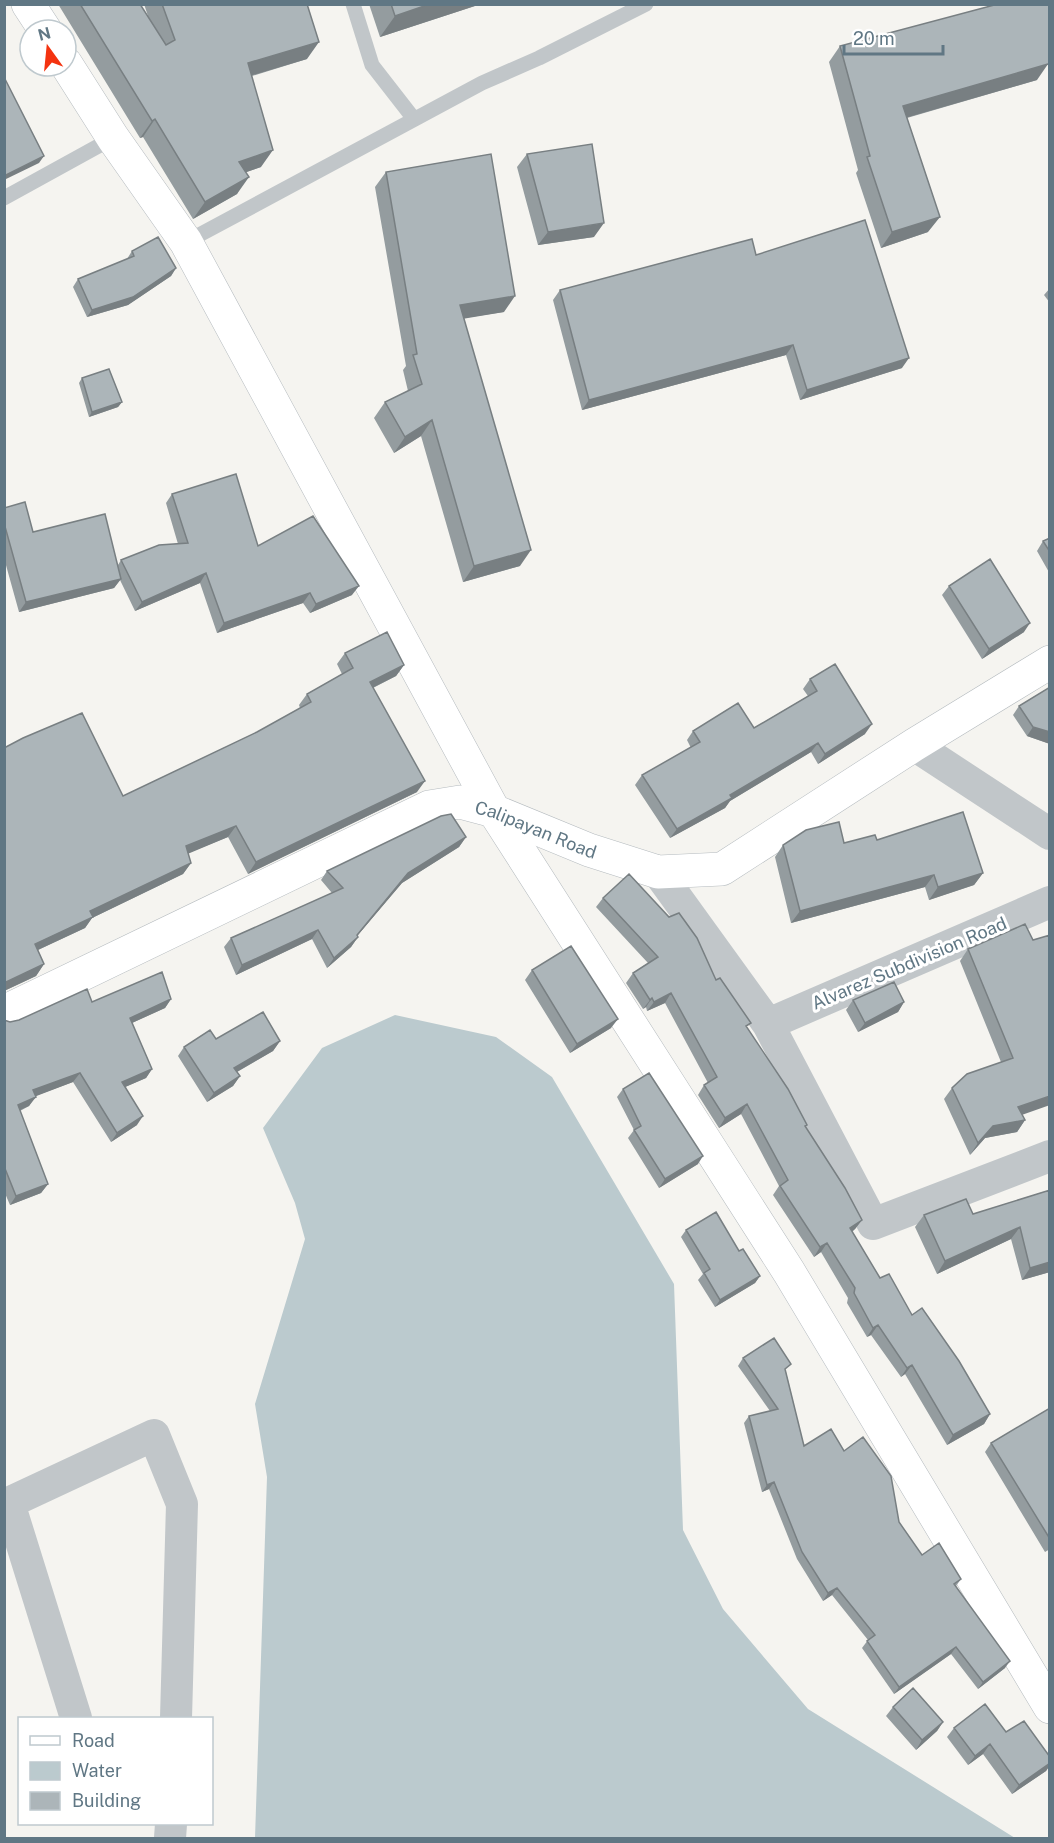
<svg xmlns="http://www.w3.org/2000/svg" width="1054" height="1843" font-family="'Public Sans',sans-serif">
	<rect width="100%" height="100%" fill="#f5f4f0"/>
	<path fill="#bbcace" d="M395,1015l101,22 56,40 122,207 9,246 40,79 85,100 207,129h-760l12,-361 -12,-73 50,-165 -10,-36 -32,-75 59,-80z"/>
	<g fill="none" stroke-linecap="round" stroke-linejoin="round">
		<defs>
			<g id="secondary">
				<path d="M28,4l17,26"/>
				<path d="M66,64l47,74 73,104 308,569 295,461 261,435"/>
				<path id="s1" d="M4,1012l425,-205 31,-5 34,9 95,39 69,22 64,-3 192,-124 136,-83"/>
			</g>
		</defs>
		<use href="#secondary" stroke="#b5bbbf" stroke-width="34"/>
		<path stroke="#c1c6c9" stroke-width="15" d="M353,4l19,61 42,54
			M4,198l109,-60
			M186,242l296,-159 57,-25 107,-54"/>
		<path stroke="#c1c6c9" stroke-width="32" d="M914,745l136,89
			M658,872l110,152 105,200 177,-68
			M768,1024l282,-122
			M9,1503l67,215
			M4,1505l150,-70 28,69 -6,214
			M170,1838l1,-14"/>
		<use href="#secondary" stroke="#fff" stroke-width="33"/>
	</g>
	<path fill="#949c9f" d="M58,4h82l9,15 -5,-15h163v55l-55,17 9,91 -15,5 -9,22 -44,25 -50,-82 -3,1z
		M369,4h112l-101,33z
		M840,46l197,34 -130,38 21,114 -47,16 -25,-75 2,-3 -29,-108z
		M527,154l67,83 -56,8 -21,-78z
		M386,172l118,140 -40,6 56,248 -57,16 -42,-146 -27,17 -20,-35 11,-16 23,-11 -5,-21 3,-4 -31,-179z
		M132,251l44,17 -5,8 -43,29 -41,12 -14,-30 5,-8 49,-20z
		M756,255l146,113 -102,32 -14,-45 -204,55 -29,-110 7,-10z
		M1050,288v15l-6,-8z
		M82,378l40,24 -4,5 -29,10 -10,-34z
		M172,494l86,52 94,49 -42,18 -7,-10 -86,30 -17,-50 -65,28 -15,-31 -6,8 -95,24 -15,-54v-50l29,24 85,33 3,-5 57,-16 -12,-41z
		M1050,538v36l-13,-23 6,-10z
		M949,586l75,46 -42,27 -40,-64z
		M345,653l59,12 -8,11 -23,12 44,104 -169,82 -20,-37 -40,16 3,10 -8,11 -91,44 -7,10 -47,22 6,14 -8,12 -32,15 119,-195 134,-64 43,-24 -1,-3 8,-11 35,-20 -5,-10z
		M810,679l55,55 -47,30 -7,-12 -81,49 -5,7 -55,30 -35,-53 7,-10 49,-27 -4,-8 6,-9 61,-3 54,-32 -5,-7z
		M1050,687v57l-23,-8 -14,-21 6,-9z
		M466,837l-7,10 -57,36 -45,53 1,1 -7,10 -24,21 -15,-29 -76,36 -12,-28 7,-9 101,-45 -11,-13 6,-9z
		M877,840l106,33 -9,12 -45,15 -4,-13 -134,36 -16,-66 8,-12 61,-2z
		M603,898l113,82 31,48 60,97 -2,2 57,93 -7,9 -3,3 28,46 32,37 78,99 -6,10 -37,21 -42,-71 -4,3 -30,-42 -4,2 -20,-34 1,-5 -27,-46 -7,5 -41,-62 6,-9 -38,-72 -22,14 -21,-33 6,-10 4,-2 -43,-80 -18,8 -1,-4 -3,2 -17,-26 7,-10 15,-10 -52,-56z
		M1025,924l-3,190 3,6 -8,12 -32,6 -15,17 -26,-56 8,-11 49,-26 -41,-101 8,-12z
		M532,970l79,58 -41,25 -45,-73z
		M171,999l-6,9 -33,15 20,46 -6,9 -21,9 12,38 -26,17 -38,-60 -38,14 -6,10 -9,5 28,73 -7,9 -31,12 -6,-14v-171l6,2 82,-20z
		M853,1000l51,2 -6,10 -40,20 -12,-22z
		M216,1039l64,2 -7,10 -36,21 3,4 -7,10 -26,16 -29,-46 6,-9z
		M623,1089l75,75 -39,24 -31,-50 6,-8 -17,-33z
		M1050,1190v82l-28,8 -11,-41 -74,35 -22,-47 9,-12 49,-1z
		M686,1230l53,21 21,25 -5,7 -40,24 -17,-27 5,-6 -22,-37z
		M743,1358l43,14 18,74 40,5 55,71 23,33 39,24 -5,7 49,82 -27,21 -27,-35 -57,40 -32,-46 6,-8 -36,-45 -9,6 -26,-42 -28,-70 -7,3 -18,-69 5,-7 21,-5 -32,-45z
		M1050,1408v141l-5,3 -60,-100 6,-9z
		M893,1707l50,15 -6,9 -21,19 -30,-34z
		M954,1728l52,4 44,25v8l-4,6 -34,23 -29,-40 -15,11 -21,-28z"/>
	<path fill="#787f82" d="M430,4h51l-101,33 15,-21z
		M319,42l-12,17 -71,21 12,-17z
		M1048,64l-11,16 -146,42 12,-16z
		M155,119l-12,18 -3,1 12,-17z
		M273,150l-12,17 -34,12 12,-17z
		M44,156l-5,7 -35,17v-4z
		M249,177l-12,17 -44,25 12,-17z
		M940,217l-12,15 -47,16 11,-16z
		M604,223l-10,14 -56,8 10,-13z
		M176,268l-5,8 -43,29 -41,12 5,-7z
		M515,296l-11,16 -54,9 10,-16z
		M793,345l-7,10 -204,55 7,-10z
		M909,358l-7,10 -102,32 7,-10z
		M122,402l-4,5 -29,10 3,-5z
		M432,420l-11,16 -27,17 11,-16z
		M531,550l-11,16 -57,16 11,-16z
		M206,573l-6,10 -65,28 7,-9z
		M121,579l-7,9 -95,24 7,-10z
		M359,586l-7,9 -42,18 6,-9z
		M310,593l-7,10 -86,30 7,-10z
		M1030,623l-6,9 -42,27 7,-10z
		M404,665l-8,11 -34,17 8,-11z
		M872,724l-7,10 -47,30 7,-10z
		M1033,727l17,5v12l-23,-8z
		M818,743l-7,9 -81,49 -5,7 -55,30 7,-9 53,-34z
		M425,781l-8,11 -169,82 8,-12z
		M236,826l-8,11 -50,21 8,-12z
		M466,837l-7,10 -57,36 -50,59 6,-5 -7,10 -24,21 7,-10 23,-23 51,-62z
		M191,863l-8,11 -91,44 -7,10 -58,27 8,-11 55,-33z
		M983,873l-9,12 -45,15 9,-13z
		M934,875l-9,12 -134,36 9,-12z
		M318,930l-6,9 -76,36 6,-10z
		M44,964l-8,12 -32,15v-8z
		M671,993l-6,10 -18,8 7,-9z
		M652,998l-6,9 -3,2 7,-9z
		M171,999l-6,9 -42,19 7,-9z
		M904,1002l-6,10 -40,20 7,-9z
		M618,1019l-7,9 -41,25 7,-9z
		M280,1041l-7,10 -45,26 6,-9z
		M152,1069l-6,9 -30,13 6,-9z
		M80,1073l-7,9 -47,18 7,-10z
		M240,1076l-7,10 -26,16 7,-9z
		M1050,1096v9l-40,14 8,-12z
		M36,1097l-7,9 -18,8 7,-9z
		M747,1104l-6,10 -22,14 6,-10z
		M143,1116l-6,9 -26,17 6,-9z
		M1025,1120l-8,12 -32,6 -15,17 8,-12 15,-17z
		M703,1156l-5,8 -39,24 6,-9z
		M48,1184l-7,9 -31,12 6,-9z
		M862,1220l-7,9 -12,9 7,-10z
		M1020,1227l-9,12 -74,35 8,-13z
		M827,1243l-6,9 -7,5 6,-10z
		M1050,1262v10l-28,8 8,-12z
		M760,1276l-5,7 -40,24 5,-7z
		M878,1325l-7,10 -4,2 6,-9z
		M912,1365l-7,9 -4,3 6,-9z
		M990,1414l-6,10 -37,21 6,-10z
		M774,1482l-5,7 -7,3 5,-7z
		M837,1588l-5,7 -9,6 5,-8z
		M956,1647l-5,7 -57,40 5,-7z
		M1010,1661l-5,7 -27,21 5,-7z
		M943,1722l-6,9 -21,19 6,-10z
		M990,1744l-7,10 -15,11 7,-9z
		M1050,1763v2l-4,6 -34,23 7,-9z"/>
	<path fill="#acb5b9" stroke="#787f82" stroke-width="1.5" d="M80,4h60l26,41 9,-5 -13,-36h145l12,38 -71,21 25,87 -34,12 10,15 -44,25 -50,-83 -3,2z
		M391,4h39l-35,12z
		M998,4h52v58l-2,2 -145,42 37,111 -48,15 -25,-75 3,-1 -30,-110z
		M4,77l40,79 -40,20z
		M592,144l12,79 -56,9 -21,-78z
		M491,154l24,142 -55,9 71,245 -57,16 -42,-146 -27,17 -20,-35 37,-18 -9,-29 4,-1 -31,-182z
		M865,220l44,138 -102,32 -14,-45 -204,55 -29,-110 192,-51 4,16z
		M158,237l18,31 -43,29 -41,13 -14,-31 56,-23 -2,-5z
		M109,369l13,33 -30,10 -10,-34z
		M236,474l22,72 55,-30 46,70 -43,18 -6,-11 -86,30 -18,-50 -64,29 -21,-42 38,-15 29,-2 -16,-49z
		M25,502l8,30 72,-18 16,65 -95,23 -22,-79v-15z
		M1050,538v14l-7,-11z
		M990,559l40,64 -41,26 -40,-63z
		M387,632l17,33 -34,17 55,99 -169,81 -20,-36 -50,20 5,17 -101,48 3,6 -58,27 9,20 -40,19v-235l19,-10 59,-25 41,83 134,-64 54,-30 -4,-8 46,-26 -8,-15z
		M835,664l37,60 -47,30 -7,-11 -88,52 2,3 -55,31 -35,-54 58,-33 -7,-11 45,-28 16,25 63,-37 -7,-12z
		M1050,687v45l-17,-5 -14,-21z
		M963,812l20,61 -45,14 -4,-12 -134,36 -17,-66 23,-15 33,-8 5,21 31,-8 2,5z
		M451,814l15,23 -58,36 -51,62 1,2 -24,21 -16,-28 -76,35 -11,-27 112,-50 -16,-17 114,-55z
		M629,874l40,43 10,-4 18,25 19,42 4,-2 31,45 -5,3 42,63 19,36 -2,1 40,62 17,32 -12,8 30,50 9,-4 23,41 10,-7 37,53 31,53 -37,21 -41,-70 -5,3 -29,-43 -5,3 -19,-35 1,-5 -28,-45 -7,4 -40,-61 8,-6 -41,-76 -22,14 -21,-33 13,-8 -46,-84 -17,9 -2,-4 -2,2 -17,-27 25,-16 -55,-59z
		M1025,924l8,16 17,-5v161l-32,11 7,13 -32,6 -15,17 -26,-55 15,-14 46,-16 -45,-109z
		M571,946l47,73 -41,25 -45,-74z
		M162,972l9,27 -41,19 22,51 -30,13 21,34 -26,17 -37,-60 -47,17 3,7 -18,8 30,79 -32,12 -12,-30v-146l6,2 9,-2 68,-31 5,13z
		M894,982l10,20 -39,21 -12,-23z
		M263,1012l17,29 -46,27 6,8 -26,17 -30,-46 26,-17 6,9z
		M649,1073l54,83 -38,23 -31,-49 7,-4 -18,-37z
		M1050,1190v72l-20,6 -10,-41 -75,34 -21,-46 42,-16 7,15z
		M716,1212l23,39 4,-2 17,27 -40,24 -16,-27 6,-4 -24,-39z
		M774,1338l17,26 -6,5 19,77 27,-17 13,22 19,-14 28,39 8,46 23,33 17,-12 22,36 -7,5 56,77 -27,21 -27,-35 -57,40 -32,-46 8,-6 -38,-47 -9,5 -26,-41 -28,-70 -7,3 -18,-69 29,-7 -35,-51z
		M1050,1408v131l-59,-96z
		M913,1688l30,34 -21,18 -29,-33z
		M985,1704l21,28 18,-11 26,36v6l-31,22 -29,-41 -15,12 -21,-28z"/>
	<g text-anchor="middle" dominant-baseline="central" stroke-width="6" stroke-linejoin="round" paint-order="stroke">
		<g font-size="18" fill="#607784" stroke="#fff">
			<text stroke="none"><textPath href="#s1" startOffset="584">Calipayan Road</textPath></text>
			<text transform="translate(909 963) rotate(-23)">Alvarez Subdivision Road</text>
		</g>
	</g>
	<rect width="1054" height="1843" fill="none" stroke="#607784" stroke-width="12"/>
	<rect x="18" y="1717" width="195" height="108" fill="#ffffff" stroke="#bfc9ce" stroke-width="1.5"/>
	<rect x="30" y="1736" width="30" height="9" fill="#ffffff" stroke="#bfc9ce" stroke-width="1.5"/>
	<text x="72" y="1747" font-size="18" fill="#607784">Road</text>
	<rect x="30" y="1762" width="30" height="18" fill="#bbcace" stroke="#bfc9ce" stroke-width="1.5"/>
	<text x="72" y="1777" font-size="18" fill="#607784">Water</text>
	<rect x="30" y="1792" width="30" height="18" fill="#acb5b9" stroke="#bfc9ce" stroke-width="1.5"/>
	<text x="72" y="1807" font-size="18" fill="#607784">Building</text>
	<g transform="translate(48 48) rotate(345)"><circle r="28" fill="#ffffff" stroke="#bfc9ce" stroke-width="1.5"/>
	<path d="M0-4.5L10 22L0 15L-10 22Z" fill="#f43310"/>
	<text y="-9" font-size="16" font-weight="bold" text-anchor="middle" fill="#607784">N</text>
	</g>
	<path d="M844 45v9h99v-9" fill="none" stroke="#607784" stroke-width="3"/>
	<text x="853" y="45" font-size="18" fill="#607784" stroke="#ffffff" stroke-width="4.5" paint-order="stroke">20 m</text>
</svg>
